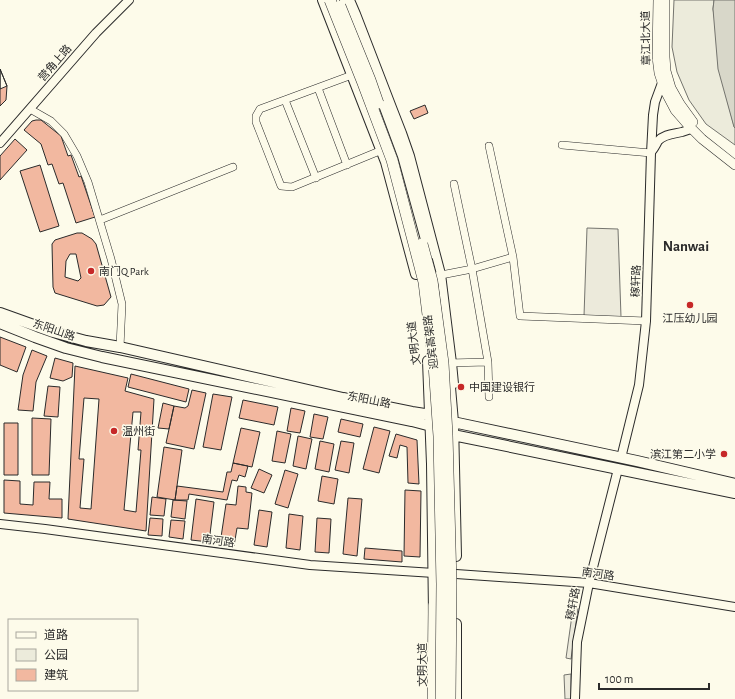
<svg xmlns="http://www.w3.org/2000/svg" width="735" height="699" font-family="'Alegreya Sans','Noto Sans SC',sans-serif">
	<rect width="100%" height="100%" fill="#fdfbea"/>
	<path fill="#ecebdb" stroke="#74746e" d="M674,0h40l-1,9 15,94 6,23 1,2v17l-29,-21 -17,-24 -12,-28 -5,-25z"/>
	<path fill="#eceadb" stroke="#74746e" d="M587,228l31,1 3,88 -37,-1z
		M573,608h5l-7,51 -5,-1z
		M571,674v25h-6l-1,-24z"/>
	<path fill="#d8d7c9" stroke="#74746e" d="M714,0h21v128l-1,-1 -16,-58 -5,-60z"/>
	<path fill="#f2b8a0" stroke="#2b2b2b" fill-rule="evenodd" d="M0,69l7,17 -1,14 -6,6z
		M0,69l7,17 -7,3z
		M425,105l3,8 -14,6 -4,-8z
		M36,120h5l20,16 7,20 3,-1 8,22 2,-1 14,41 -19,6 -13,-40 -4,1 -7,-20 -4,1 -7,-21 -17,-14 8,-9z
		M15,139l12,11 -27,30v-24z
		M40,165l19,61 -19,6 -20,-61z
		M77,233h5l10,6 4,5 15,53 -7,8 -7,1 -42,-13 -2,-6 -1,-43 3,-4zM70,254h6l5,24 -3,3 -13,-4 1,-16z
		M0,337l26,10 -9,25 -17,-7z
		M32,350l15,6 -11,26 -3,29 -15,-1 5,-35z
		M55,358l18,5 -1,14 -9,4 -13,-3z
		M75,366l53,12 -3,13 29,8 -8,132 -78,-12zM84,398l15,1 -8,110 -11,-1 4,-49h-5zM133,412h8l-3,38h3l-5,62 -12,-2z
		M131,374l58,15 -3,13 -58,-15z
		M48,386l12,1 -2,30 -14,-1z
		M192,390l14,3 -12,56 -28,-6 8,-37 11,2 3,-2z
		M213,394l19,3 -11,53 -18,-3z
		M243,400l35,7 -4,18 -35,-7z
		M163,403l11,3 -5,23 -11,-1z
		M291,408l14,3 -5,22 -13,-2z
		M314,414l14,3 -5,22 -13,-2z
		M32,418l19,1 -2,56h-17z
		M341,419l22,5 -3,13 -22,-5z
		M4,423h14v52h-14z
		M374,427l16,4 -11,42 -16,-4z
		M241,428l19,4 -8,35 -19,-4z
		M277,431l14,3 -6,29 -13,-2z
		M396,434l21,6 2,44 -11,-1 -1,-36 -7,-2 -3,13 -8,-2z
		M298,436l14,3 -6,30 -13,-3z
		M320,441l14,3 -5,28 -14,-3z
		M341,441l13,2 -5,30 -14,-3z
		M164,447l18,3 -7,50 -18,-3z
		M233,463l15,3 -3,11 -6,-2 -2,6 -5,-1 -5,20 -38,-6 -1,6h-13l2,-14 46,6 4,-20h4z
		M259,469l13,6 -8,18 -13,-5z
		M285,470l13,4 -10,34 -13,-4z
		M322,476l16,3 -4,25 -16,-3z
		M4,480l16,1v23l13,1 1,-23h16l-1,17h13v19l-58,-5z
		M238,486l8,1v5l6,1 -4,36 -11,-1 -3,18 -14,-2 6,-40 10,1z
		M405,490l16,1 -1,66 -16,-1z
		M152,497l14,2 -2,17 -14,-1z
		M348,498l14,1 -5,57 -14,-2z
		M196,499l18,3 -5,40 -18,-2z
		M173,500l14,1 -2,18 -14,-2z
		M259,510l13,2 -5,35 -13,-2z
		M289,514l14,2 -3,34 -14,-2z
		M150,518l13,1 -1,17 -14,-1z
		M317,518l14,1 -2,34 -14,-1z
		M171,520l14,1 -2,18 -14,-2z
		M365,548l37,3v11l-38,-3z"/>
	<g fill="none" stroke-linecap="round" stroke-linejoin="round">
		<defs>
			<path id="minor" d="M352,75l-92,34 -4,7v6l25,64 11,1 90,-37
				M318,88l29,77
				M285,100l31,78
				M30,109l21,12 13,13 13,22 11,26 23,77 11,45 -2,43
				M562,145l89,8
				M489,146l24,111 7,59 126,5
				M454,184l18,85 16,93 1,35
				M100,220l133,-53
				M436,276l36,-7 41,-12
				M448,363l40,-1"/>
			<path id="tertiary" d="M350,0l6,14 37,96 9,23 8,23 31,118 11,89 2,21
				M0,143l96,-110 33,-33
				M651,152c3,-3 5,-7 7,-11 6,-7 16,-7 24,-9 3,-1 6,-2 9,-3
				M621,458l18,-73 7,-64 5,-168 2,-38 2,-13 7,-19 2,-1
				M0,524l45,5 265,36 124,8
				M456,574l133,9 146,24
				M575,699l2,-57 12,-59 29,-114"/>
			<path id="secondary" d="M658,0l-1,57 2,16 6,18 10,19 13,15 14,14 33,26
				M665,0v57l1,14 5,17 9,16 13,18"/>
			<path id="primary" d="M323,0l63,162 30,112
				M345,0l58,156 27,98
				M0,313l53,19 33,9 34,6 223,51 69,14 19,3 22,7 184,39 98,23
				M0,323l35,14 31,11 36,9 310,64 19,5 22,9 282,58
				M428,361l4,103 2,149
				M449,376l4,46 3,134
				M456,624v75"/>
			<path id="trunk" d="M433,699l1,-94"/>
		</defs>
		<use href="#minor" stroke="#2b2b2b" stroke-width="8"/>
		<use href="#tertiary" stroke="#2b2b2b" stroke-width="10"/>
		<use href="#secondary" stroke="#2b2b2b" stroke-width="10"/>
		<use href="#primary" stroke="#2b2b2b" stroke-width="12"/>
		<use href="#trunk" stroke="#2b2b2b" stroke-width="12"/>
		<use href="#minor" stroke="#fdfbea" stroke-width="7"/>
		<use href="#tertiary" stroke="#fdfbea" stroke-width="8"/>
		<use href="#secondary" stroke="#fdfbea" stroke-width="9"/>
		<use href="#primary" stroke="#fdfbea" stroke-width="10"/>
		<use href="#trunk" stroke="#fdfbea" stroke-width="11"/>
		<defs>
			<path id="trunk-bridge" d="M330,0l33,83 29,77 32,122 10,82 5,72 3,148 -1,115
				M340,6l30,74 8,23
				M422,244l10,37 11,82 4,72 4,149 -1,115"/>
		</defs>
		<use href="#trunk-bridge" stroke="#2b2b2b" stroke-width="12" stroke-linecap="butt"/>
		<use href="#trunk-bridge" stroke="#fdfbea" stroke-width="11"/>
	</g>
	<g fill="#c62828" stroke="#fdfbea" stroke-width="1.5">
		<circle cx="91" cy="271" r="4"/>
		<circle cx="690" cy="305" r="4"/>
		<circle cx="461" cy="387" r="4"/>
		<circle cx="114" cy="431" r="4"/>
		<circle cx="724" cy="454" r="4"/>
	</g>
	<g text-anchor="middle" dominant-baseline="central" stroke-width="3" stroke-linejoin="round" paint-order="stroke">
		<g font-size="11" fill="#2b2b2b" stroke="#fdfbea">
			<text transform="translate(646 38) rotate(-91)">章江北大道</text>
			<text transform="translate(55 63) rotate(-49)">营角上路</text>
			<text transform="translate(636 281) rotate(-88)">稼轩路</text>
			<text transform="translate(54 330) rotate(19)">东阳山路</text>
			<text transform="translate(431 342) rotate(-97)">迎宾高架路</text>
			<text transform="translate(414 343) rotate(-97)">文明大道</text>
			<text transform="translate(369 400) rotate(11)">东阳山路</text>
			<text transform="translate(218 541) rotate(8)">南河路</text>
			<text transform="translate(598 574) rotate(8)">南河路</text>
			<text transform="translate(573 604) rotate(-79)">稼轩路</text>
			<text transform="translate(422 665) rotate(-90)">文明大道</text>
		</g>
		<g font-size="11" fill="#2b2b2b" stroke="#fdfbea" text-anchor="start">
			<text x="99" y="271">南门Q Park</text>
			<text x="690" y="318" text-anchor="middle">江压幼儿园</text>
			<text x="469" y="387">中国建设银行</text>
			<text x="122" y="431">温州街</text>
			<text x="716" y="454" text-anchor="end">滨江第二小学</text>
		</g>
		<g font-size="15" font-weight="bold" fill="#2b2b2b" stroke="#fdfbea">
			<text x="686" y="246">Nanwai</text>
		</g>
	</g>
	<rect x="8" y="619" width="130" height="72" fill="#fdfbea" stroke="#a9a89e"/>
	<rect x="16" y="632" width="20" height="6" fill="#fdfbea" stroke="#a9a89e"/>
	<text x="44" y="639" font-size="12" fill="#2b2b2b">道路</text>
	<rect x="16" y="649" width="20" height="12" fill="#ecebdb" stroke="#a9a89e"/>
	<text x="44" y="659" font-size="12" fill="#2b2b2b">公园</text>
	<rect x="16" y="669" width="20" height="12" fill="#f2b8a0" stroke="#a9a89e"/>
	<text x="44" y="679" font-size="12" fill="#2b2b2b">建筑</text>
	<path d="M599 683v6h110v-6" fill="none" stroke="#2b2b2b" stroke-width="2"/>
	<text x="605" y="683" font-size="12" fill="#2b2b2b" stroke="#fdfbea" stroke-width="3" paint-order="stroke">100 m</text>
</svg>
